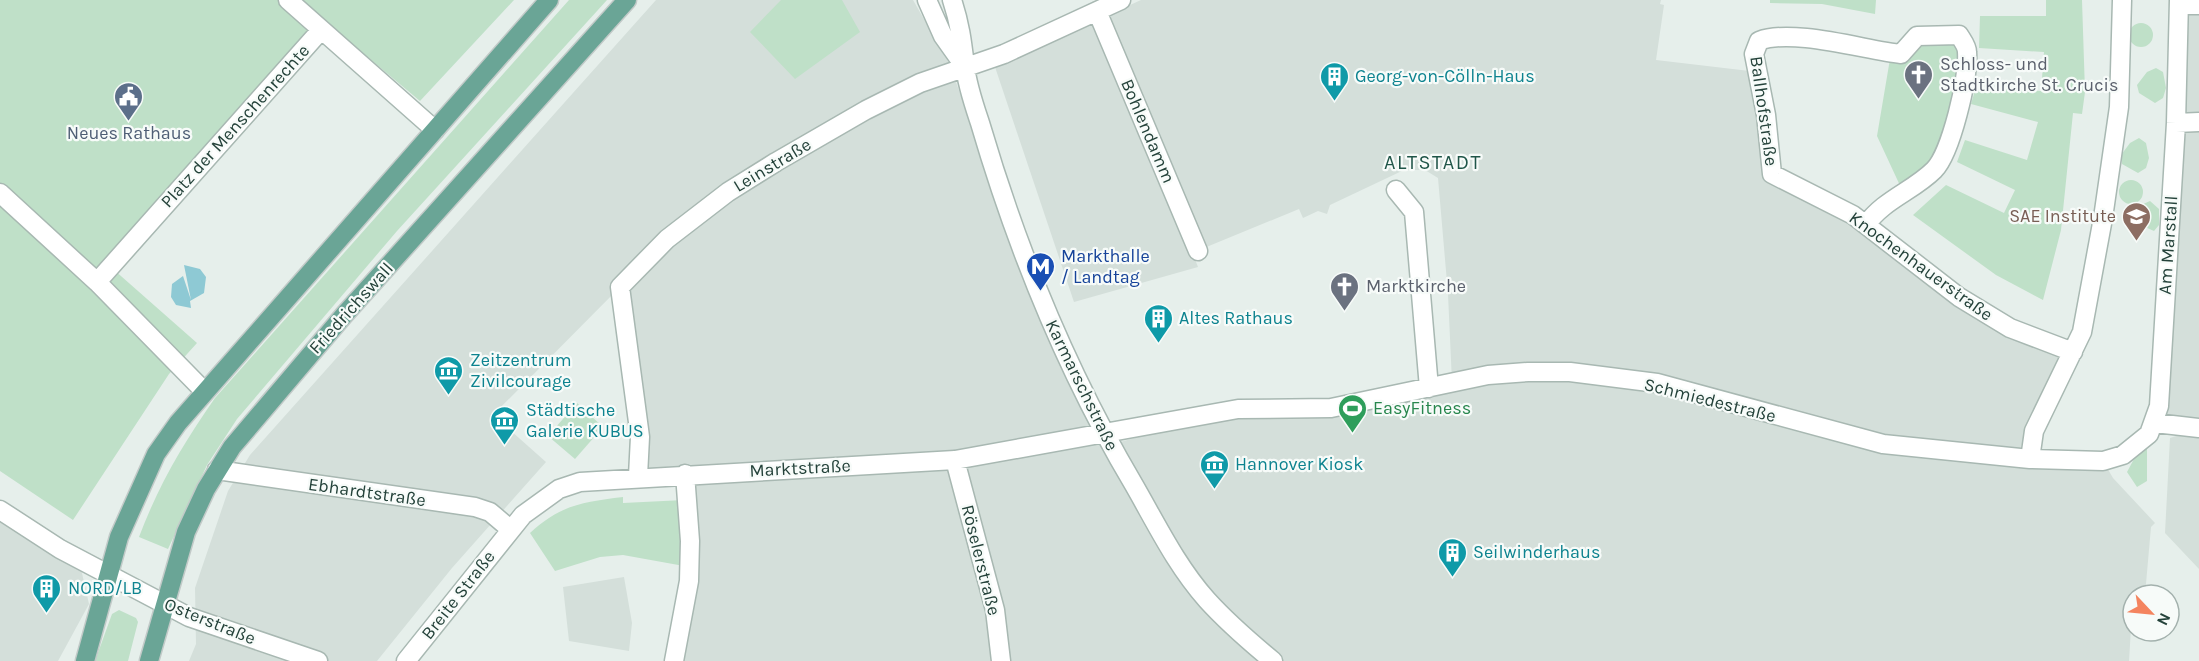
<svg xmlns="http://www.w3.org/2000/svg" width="2199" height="661" font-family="Karla,sans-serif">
	<rect width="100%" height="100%" fill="#e6efeb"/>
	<path fill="#d4dfda" d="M656,0h257l36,63 96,264 28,66 33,53 132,-37h69l145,-27 -4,-88 -10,-116 -13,-8h-21l-74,35 -3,9 -9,-3 -15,7 -4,-9 -95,39 -11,6 5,13 -124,35 -79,-235 146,-67h520l-1,4 4,1 -8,55 102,12 12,89 189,136 114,55 -18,21 -36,78 84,10 10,17 42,45 -4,4 -6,68h-12l-4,66h-1451l10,-188 -45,2 -24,-187 -126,127 53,47 -94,106 -75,93h-188l7,-17 -1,-56 33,-97 22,-36z
		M2179,0h20v569l-34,-36 5,-95 6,-2 -21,-13z
		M0,510l79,50 10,44 -31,57h-58z
		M624,577l8,46 -3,28 -60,-10 -6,-54z"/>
	<path fill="#bfe0c8" d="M0,0h514l-94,101 -87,-73 -220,241 84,74 -28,31 -96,146 -73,-49z
		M569,0h38l-210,231 -160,188 -30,46 -39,84 -29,-12c20,-53 44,-93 76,-139z
		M781,0h61l18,32 -65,47 -45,-47z
		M1770,0h106l-1,14 -53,-10 -52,-1z
		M2046,0h36l3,92 -3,22 -9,-1 -12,117 -18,70 -47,-25 -83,-60 33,-30 58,28 11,-23 -58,-28 8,-22 62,20 11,-38 -67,-18 5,-17 65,4 3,-39 -65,-4 1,-32h66z
		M2129 35a12 12 0 1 1 24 0a12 12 0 1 1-24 0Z
		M1959,35l8,15 -24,108 -40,34 -26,-56 14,-83 26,-17z
		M2156,68l7,4 3,16 -3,10 -8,5 -16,-10 -2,-8 10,-13z
		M2139,138l7,5 3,15 -3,10 -8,5 -16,-9 -1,-9 9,-12z
		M2119 192a12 12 0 1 1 24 0a12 12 0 1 1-24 0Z
		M2150,201l9,8v16l-5,6 -9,-4 -7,-8 3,-14z
		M577,403l26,24 -28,32 -27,-23z
		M2147,448v33l-10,6 -10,-15 7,-13z
		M623,497v6l61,-3v66l-61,-11 -23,2 -45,14 -25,-38c30,-28 53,-31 93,-36z
		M119,610l17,8 2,4 -10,39h-33l17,-47z"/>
	<path fill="#8ec9d4" d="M184,265l16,4 6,8 -2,16 -14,8 1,7 -15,-3 -5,-8 1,-13 11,-8 8,24z"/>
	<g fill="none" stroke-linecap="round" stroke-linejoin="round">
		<defs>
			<path id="minor" d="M288,0l147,130
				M927,0l16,36 22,31
				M952,0c8,24 10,41 13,66 2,19 9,39 15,57 37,126 87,249 154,362 23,40 42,80 73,115 20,22 43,42 66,61
				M2179,5h20
				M1097,11l101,240
				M2176,123l23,-1
				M1396,190l18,22 15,176
				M0,193l97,89 107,109
				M1866,225c17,-25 47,-34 68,-55 17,-17 35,-93 33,-118 0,-6 -5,-12 -8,-17l-42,1 -16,18c-36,-4 -109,-26 -142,-13l-5,13 12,61 6,59 81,41 106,82 51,31 63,24
				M97,282l224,-252
				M2155,423l44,5
				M2030,459l4,-28 48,-99 21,-114 16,-111 3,-107
				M955,460l40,150 6,51
				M217,470l258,37 15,5 20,17
				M638,476l2,-39 -20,-150 47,-48 61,-47 48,-30 90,-52 54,-27 84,-29 117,-54
				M0,510l60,39 129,68 129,44
				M406,661l117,-146 36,-26 21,-7 375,-22 283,-51 93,-1 157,-33 40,-3h42l87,11 226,61 147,15 73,2 20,-6 26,-21 10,-28 17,-283 3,-123
				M674,661l15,-80 1,-40 -5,-67"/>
			<path id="major" d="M85,661l34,-124 37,-83 22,-31 371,-423
				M149,661l37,-129 20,-43 26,-42 112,-132 283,-315"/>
		</defs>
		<use href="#minor" stroke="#a8b8b2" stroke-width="21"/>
		<use href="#major" stroke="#c2cac8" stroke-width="21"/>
		<use href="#minor" stroke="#fff" stroke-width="18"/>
		<use href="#major" stroke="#6aa596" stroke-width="18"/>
	</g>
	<defs>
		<symbol id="church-pin" viewBox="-11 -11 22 30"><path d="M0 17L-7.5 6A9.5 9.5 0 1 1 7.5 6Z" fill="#6b7280" stroke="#f7fbf9"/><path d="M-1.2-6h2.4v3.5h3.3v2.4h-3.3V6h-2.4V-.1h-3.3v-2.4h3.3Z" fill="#fff"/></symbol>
		<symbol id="building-pin" viewBox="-11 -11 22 30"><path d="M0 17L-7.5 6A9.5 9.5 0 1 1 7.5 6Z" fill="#0f9aa8" stroke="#f7fbf9"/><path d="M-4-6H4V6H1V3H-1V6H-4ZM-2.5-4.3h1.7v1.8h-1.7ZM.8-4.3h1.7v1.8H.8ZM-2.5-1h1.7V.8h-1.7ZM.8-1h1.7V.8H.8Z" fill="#fff"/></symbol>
		<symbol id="civic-pin" viewBox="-11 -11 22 30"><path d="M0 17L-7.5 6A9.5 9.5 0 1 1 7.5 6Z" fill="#5c6f8a" stroke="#f7fbf9"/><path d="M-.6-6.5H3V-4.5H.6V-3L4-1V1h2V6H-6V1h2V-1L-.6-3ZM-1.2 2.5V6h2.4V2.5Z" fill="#fff"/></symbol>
		<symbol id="university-pin" viewBox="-11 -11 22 30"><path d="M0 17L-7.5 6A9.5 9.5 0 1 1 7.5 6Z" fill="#8d6e63" stroke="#f7fbf9"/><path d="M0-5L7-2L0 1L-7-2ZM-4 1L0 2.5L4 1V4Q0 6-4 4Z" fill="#fff"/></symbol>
		<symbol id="metro-pin" viewBox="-11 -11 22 30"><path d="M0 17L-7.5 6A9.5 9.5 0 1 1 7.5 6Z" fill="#1a4fb4" stroke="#f7fbf9"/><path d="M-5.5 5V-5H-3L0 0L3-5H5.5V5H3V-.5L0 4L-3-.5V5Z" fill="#fff"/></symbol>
		<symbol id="museum-pin" viewBox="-11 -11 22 30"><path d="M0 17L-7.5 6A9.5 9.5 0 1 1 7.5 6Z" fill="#0f9aa8" stroke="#f7fbf9"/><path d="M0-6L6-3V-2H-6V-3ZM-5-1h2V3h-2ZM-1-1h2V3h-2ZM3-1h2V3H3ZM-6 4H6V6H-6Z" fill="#fff"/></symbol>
		<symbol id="stadium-pin" viewBox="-11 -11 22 30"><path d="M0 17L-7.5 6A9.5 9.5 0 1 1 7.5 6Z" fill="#2e9e5b" stroke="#f7fbf9"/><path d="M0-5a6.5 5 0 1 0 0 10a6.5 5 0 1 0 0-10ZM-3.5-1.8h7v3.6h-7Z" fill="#fff"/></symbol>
	</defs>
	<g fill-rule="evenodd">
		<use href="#church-pin" x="1902" y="58" width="33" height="45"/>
		<use href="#building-pin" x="1318" y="60" width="33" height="45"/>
		<use href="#civic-pin" x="112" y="80" width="33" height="45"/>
		<use href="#university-pin" x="2120" y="200" width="33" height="45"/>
		<use href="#metro-pin" x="1024" y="250" width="33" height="45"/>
		<use href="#church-pin" x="1328" y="270" width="33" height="45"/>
		<use href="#building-pin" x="1142" y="302" width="33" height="45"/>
		<use href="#museum-pin" x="432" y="354" width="33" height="45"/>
		<use href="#stadium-pin" x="1336" y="392" width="33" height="45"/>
		<use href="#museum-pin" x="488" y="404" width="33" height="45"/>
		<use href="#museum-pin" x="1198" y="448" width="33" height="45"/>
		<use href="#building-pin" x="1436" y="536" width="33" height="45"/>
		<use href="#building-pin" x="30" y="572" width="33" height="45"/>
	</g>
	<g text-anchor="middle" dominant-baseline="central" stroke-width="4.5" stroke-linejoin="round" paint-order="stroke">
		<g font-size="18" fill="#5b616d" stroke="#f7fbf9" text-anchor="start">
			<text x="1940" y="64">Schloss- und<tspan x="1940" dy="21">Stadtkirche St. Crucis</tspan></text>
			<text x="1366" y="286">Marktkirche</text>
		</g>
		<g font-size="18" fill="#0d838f" stroke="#f7fbf9" text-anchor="start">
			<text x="1355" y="76">Georg-von-Cölln-Haus</text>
			<text x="1179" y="318">Altes Rathaus</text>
			<text x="470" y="360">Zeitzentrum<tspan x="470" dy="21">Zivilcourage</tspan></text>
			<text x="526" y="410">Städtische<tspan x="526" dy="21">Galerie KUBUS</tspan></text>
			<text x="1235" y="464">Hannover Kiosk</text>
			<text x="1473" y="552">Seilwinderhaus</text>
			<text x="68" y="588">NORD/LB</text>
		</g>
		<g font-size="18" fill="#24423a" stroke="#f7fbf9">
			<text transform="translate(1764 111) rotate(82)">Ballhofstraße</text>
			<text transform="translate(235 126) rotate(-48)">Platz der Menschenrechte</text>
			<text transform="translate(1148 131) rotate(67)">Bohlendamm</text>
			<text transform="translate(772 165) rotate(-31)">Leinstraße</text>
			<text transform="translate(2168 245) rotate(-86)">Am Marstall</text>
			<text transform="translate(1921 266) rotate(36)">Knochenhauerstraße</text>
			<text transform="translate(351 308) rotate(-48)">Friedrichswall</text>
			<text transform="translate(1082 385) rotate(64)">Karmarschstraße</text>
			<text transform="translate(1710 400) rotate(14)">Schmiedestraße</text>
			<text transform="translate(800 468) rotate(-3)">Marktstraße</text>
			<text transform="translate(367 492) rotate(8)">Ebhardtstraße</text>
			<text transform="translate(981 560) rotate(76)">Röselerstraße</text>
			<text transform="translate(458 595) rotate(-52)">Breite Straße</text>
			<text transform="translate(210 621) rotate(22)">Osterstraße</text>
		</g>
		<g font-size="18" fill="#4e5e75" stroke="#f7fbf9">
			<text x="129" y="133">Neues Rathaus</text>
		</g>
		<g font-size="18" fill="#785e54" stroke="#f7fbf9" text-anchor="end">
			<text x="2116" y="216">SAE Institute</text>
		</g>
		<g font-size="18" fill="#164399" stroke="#f7fbf9" text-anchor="start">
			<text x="1061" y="256">Markthalle<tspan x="1061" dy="21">/ Landtag</tspan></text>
		</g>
		<g font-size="18" fill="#27864d" stroke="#f7fbf9" text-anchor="start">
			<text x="1373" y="408">EasyFitness</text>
		</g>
		<g font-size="20" letter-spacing="1.5" fill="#1f5548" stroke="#f7fbf9">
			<text x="1433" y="162">ALTSTADT</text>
		</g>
	</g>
	<g transform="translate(2151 613) rotate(116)"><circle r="28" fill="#f7fbf9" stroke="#a3b1ad" stroke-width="1.5"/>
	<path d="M0-4.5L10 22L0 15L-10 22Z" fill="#f4845f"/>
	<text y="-9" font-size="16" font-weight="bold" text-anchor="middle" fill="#24423a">N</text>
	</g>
</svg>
